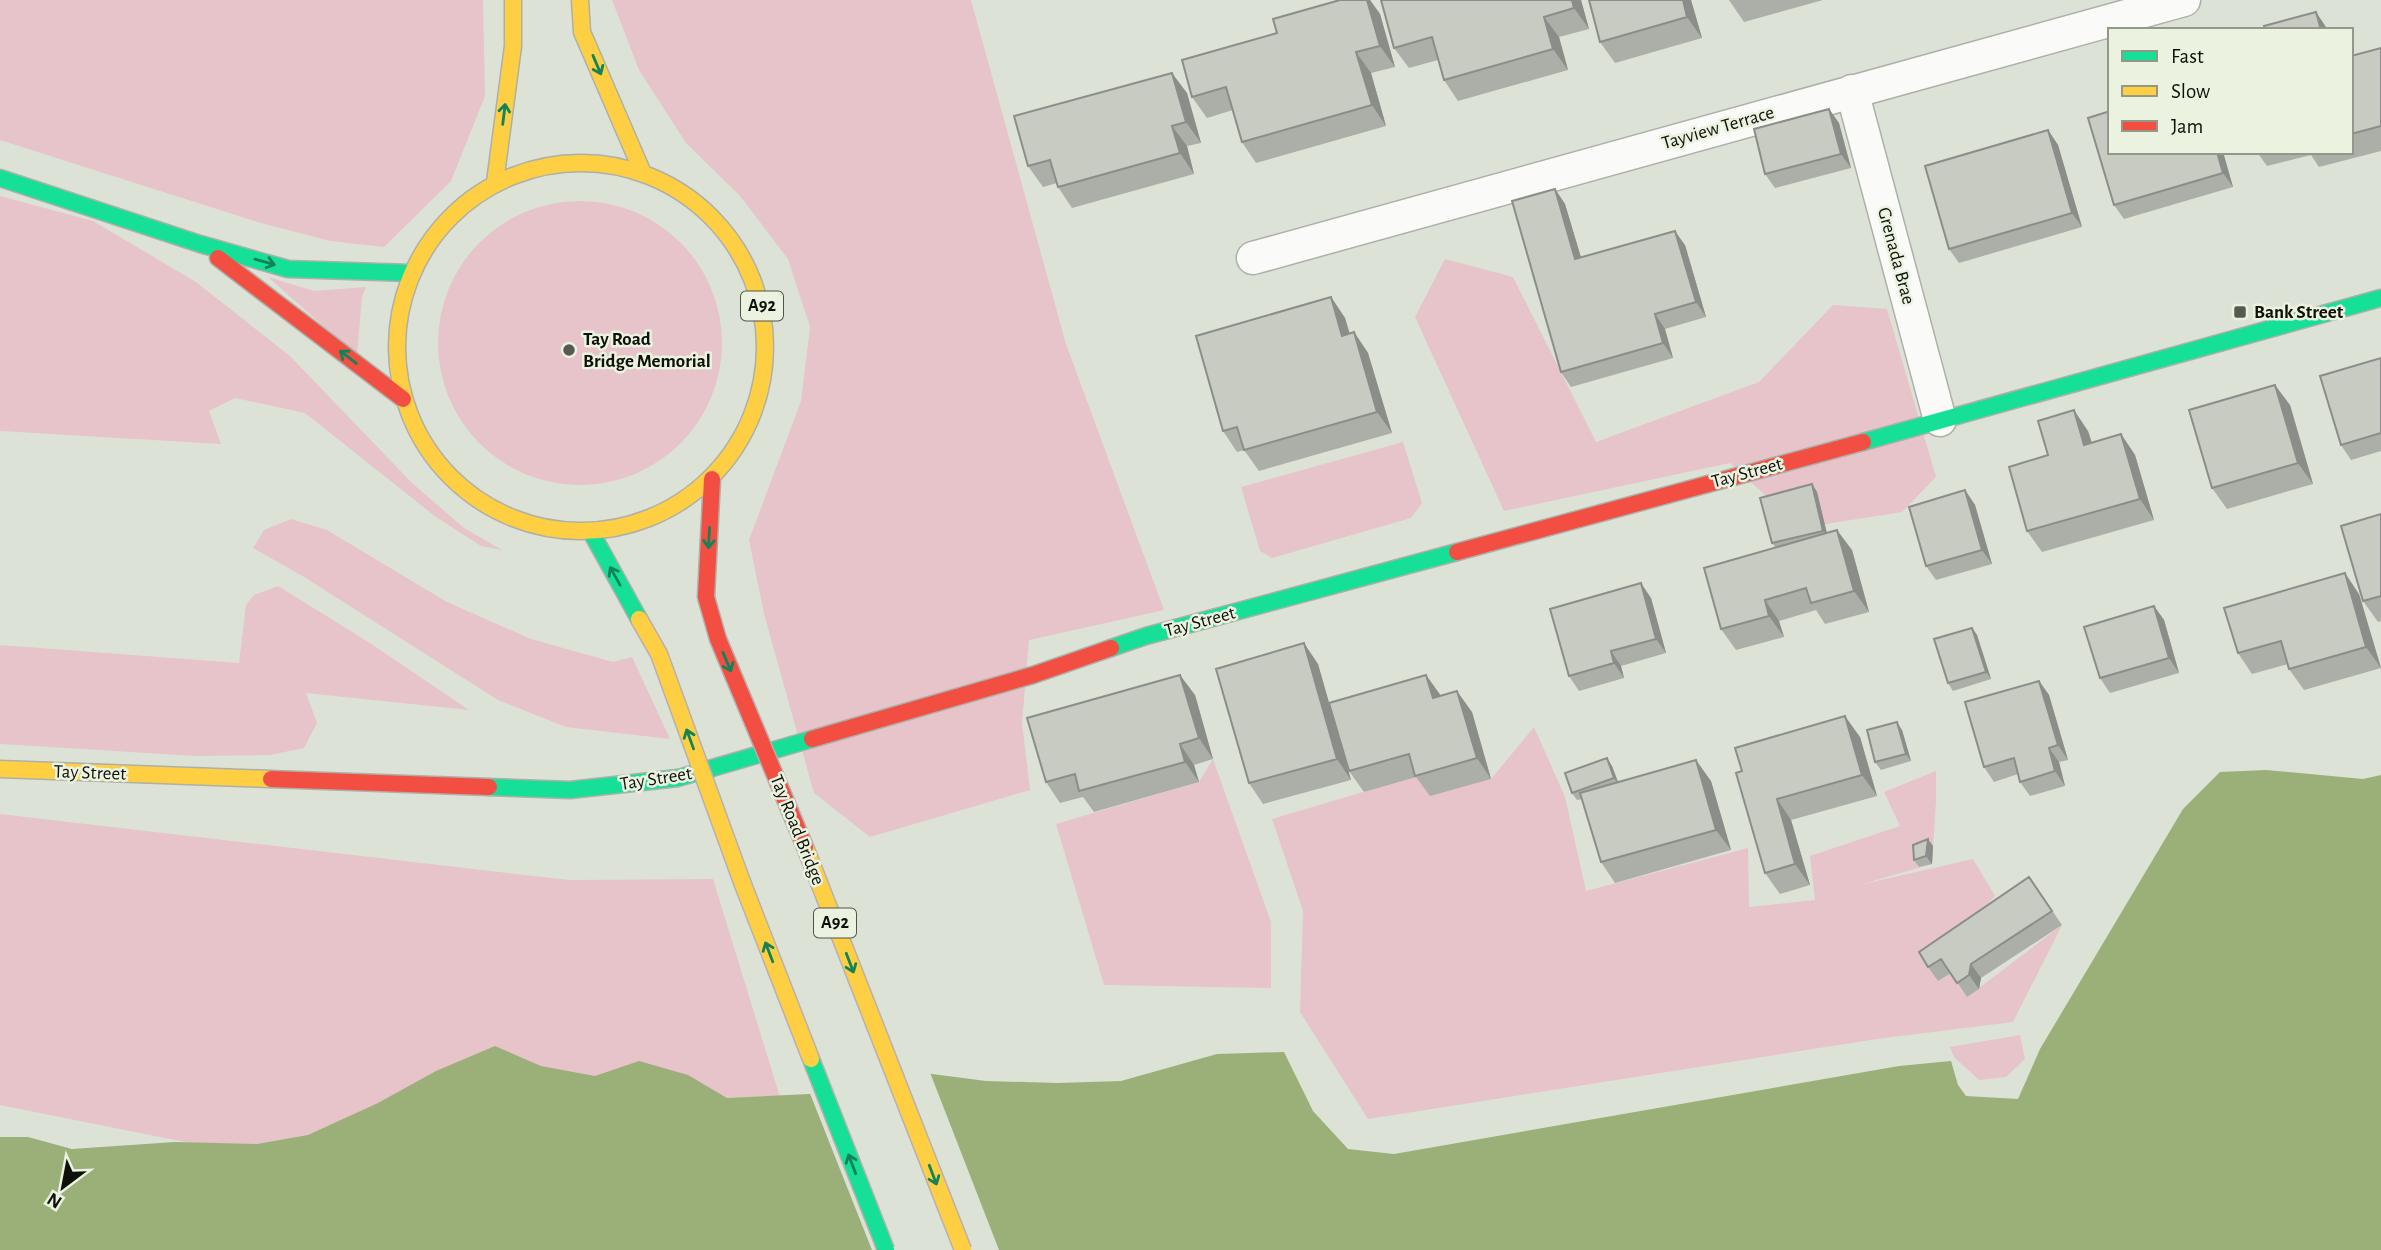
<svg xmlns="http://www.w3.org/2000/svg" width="2381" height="1250" font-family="'Alegreya Sans',sans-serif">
	<rect width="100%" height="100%" fill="#dde2d7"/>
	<path fill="#e6c4ca" d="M0,0h483l2,96 -34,85 -67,66 -54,-6 -69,-18 -261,-83z
		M612,0h359l95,344 98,266 -135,30 -7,83 8,67 -160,47 -56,-44 -50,-179 -15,-74 52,-139 9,-74 -22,-68 -48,-63 -54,-53 -47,-73z
		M0,196l93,25 103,61 94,74 122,127 52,45 38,22 -21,-4 -45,-29 -131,-104 -70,-15 -26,13 12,33 -221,-13z
		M438 343a142 142 0 1 1 284 0a142 142 0 1 1-284 0Z
		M1445,259l68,18 83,165 163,-60 74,-77 54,4 49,168 -34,35 -101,16 -71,-65 -226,48 -89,-194z
		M268,277l46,14 52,-4 -4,9 -5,60z
		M1403,442l19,61 -11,15 -139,40 -12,-7 -19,-64z
		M291,519l36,11 120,72 84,37 82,23 19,-5 38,82 -104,-12 -68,-27 -194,-123 -51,-29 11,-18z
		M278,586l92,57 99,67 -163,-17 11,30 -13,25 -34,7 -75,1 -195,-12v-99l239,18 7,-58 8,-10z
		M1534,727l31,70 21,94 162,-43 1,59 66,-7 -5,-44 90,-30 -16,-34 52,-21v30l-4,63 -73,21 114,-26 22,37 -66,70 9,15 13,-8 16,24 95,-72 -49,97 -136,17 -509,80 -68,-107 3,-101 -31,-92 152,-45 67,5z
		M1213,759l58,163v66l-167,-3 -48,-161 143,-42z
		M0,814l569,66 144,-1 86,280 -554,-5 -245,-49z
		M2020,1035l5,24 -19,18 -27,3 -25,-23 -4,-10z"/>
	<path fill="#9bb078" d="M2266,770l97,9 18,-4v475h-2381v-113h28l44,12 103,-7 82,2 51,-9 70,-32 58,-32 59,-25 46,20 54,10 44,-15 49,14 39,23 82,-4 100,-23 77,10 72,2 63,-2 96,-27 67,-2 29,59 35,38 46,5 505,-88 52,-5 7,24 8,11 52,3 22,-50 143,-240 37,-37z"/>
	<path fill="#dde2d7" d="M909,1068l20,2 70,180h-127l-63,-159z"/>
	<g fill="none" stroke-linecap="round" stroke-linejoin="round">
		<defs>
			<path id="street" d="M1852,91l88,329
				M1253,258l931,-258"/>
			<path id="fast" d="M0,178l200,66 88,25 122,4
				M1863,442l518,-144
				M591,532l48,87
				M1111,648l35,-12 311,-84
				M489,787l81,3 108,-12 134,-39"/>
			<path id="slow" d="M580,0l2,32 60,139
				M397 347a184 184 0 1 1 368 0a184 184 0 1 1-368 0Z
				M495,182l18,-136v-46
				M0,769l271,10"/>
			<path id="jam" d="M218,258l185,141
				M1457,552l406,-110
				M706,597l6,-118
				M812,739l221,-64 78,-27
				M271,779l218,8"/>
		</defs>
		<use href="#street" stroke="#adb0a9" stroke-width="35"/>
		<use href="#fast" stroke="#adb0a9" stroke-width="19"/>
		<use href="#slow" stroke="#adb0a9" stroke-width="19"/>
		<use href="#jam" stroke="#adb0a9" stroke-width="19"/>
		<use href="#street" stroke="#fafbf9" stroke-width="32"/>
		<use href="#fast" stroke="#16e098" stroke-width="16"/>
		<use href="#slow" stroke="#ffcf43" stroke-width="16"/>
		<use href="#jam" stroke="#f24e42" stroke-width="16"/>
		<defs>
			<path id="fast-bridge" d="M811,1059l75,191"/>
			<path id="slow-bridge" d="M639,619l20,35 83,228 69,177
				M805,847l158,403"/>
			<path id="jam-bridge" d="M706,597l12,42 87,208"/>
		</defs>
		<use href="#fast-bridge" stroke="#b8b0ae" stroke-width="19" stroke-linecap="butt"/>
		<use href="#slow-bridge" stroke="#b8b0ae" stroke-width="19" stroke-linecap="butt"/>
		<use href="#jam-bridge" stroke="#b8b0ae" stroke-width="19" stroke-linecap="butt"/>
		<use href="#fast-bridge" stroke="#16e098" stroke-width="16"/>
		<use href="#slow-bridge" stroke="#ffcf43" stroke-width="16"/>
		<use href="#jam-bridge" stroke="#f24e42" stroke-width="16"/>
	</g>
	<path fill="#abafa7" d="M1340,0h30l10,14 15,53 -24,6 15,53 -130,37 -14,-21 -9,-32 -26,8 -15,-21 85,-64z
		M1381,0h200l8,29 -30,8 9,33 -110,31 -14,-21 -6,-20 -29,8 -15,-20z
		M1589,0h102l11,38 -87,25 -15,-21z
		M1729,0h94l-79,22z
		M2381,48v103l-62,16 -8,-12 -44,11 -10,-14h94v-96z
		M1187,93l14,50 -14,3 7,28 -122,34 -14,-21 -1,-4 -14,4 -15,-21z
		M1829,109l10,14 12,45 -76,20 -10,-14z
		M2048,130l10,15 24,82 -123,36 -10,-14z
		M2223,152l10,35 -109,32 -10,-14z
		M1555,189l10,15 16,54 104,-13 21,72 -41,12 8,29 -102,29 -10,-15z
		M1331,297l14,21 5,16 4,-2 14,21 24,80 -133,38 -15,-21 -7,2 -14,-21z
		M2381,358v93l-30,9 -10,-15z
		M2290,405l23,79 -86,25 -15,-21z
		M2088,431l4,12 29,-9 14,21 19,65 -112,32 -15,-21 21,-76z
		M1812,484l5,8 10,41 25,17 17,62 -44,12 -9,-14 -37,11 5,16 -48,13 -15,-21 54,-82 -3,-4z
		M1965,490l10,15 17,59 -56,16 -10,-14z
		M2381,514v107l-3,1 -15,-21z
		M2359,594l22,74 -77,22 -15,-21 -1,-5 -36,10 -14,-21z
		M1651,598l15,55 -45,13 3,12 -45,13 -10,-15z
		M2154,606l10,14 15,53 -69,20 -10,-15z
		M1972,628l5,7 14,44 -38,12 -5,-8z
		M1318,664l11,39 97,-28 15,21 31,16 19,67 -61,17 -14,-19 -52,15 -15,-21 -10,-35 12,44 -88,24 -14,-21z
		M2039,681l10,14 19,65 -9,2 6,24 -35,10 -10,-14 -2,-8 -24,8 -10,-15z
		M1195,695l18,64 -19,6 5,17 -105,30 -11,-15 -23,6 -14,-21z
		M1902,730l9,31 -30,9 -6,-8z
		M1860,737l17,59 -86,24 19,65 -30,9 -15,-21 -29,-100z
		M1612,766l6,16 93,-1 20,69 -116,33 -14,-21 -19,-63 -5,1 -5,-7z
		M1933,846l-1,18 -13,3 -5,-7z
		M2029,877l33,48 -81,53 -2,11 -12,8 -16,-24 -13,8 -10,-14z"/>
	<path fill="#8b8e88" d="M1367,0h3l10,14 15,53 -15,-21z
		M1572,0h9l8,29 -15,-21z
		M1683,0h8l11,38 -15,-21z
		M2316,12l12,18h-7z
		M1544,17l15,20 9,33 -15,-21z
		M1356,52l15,21 15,53 -14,-21z
		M1172,73l15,20 14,50 -15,-21z
		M1829,109l10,14 12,45 -10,-14z
		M1172,126l15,20 7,28 -14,-21z
		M2048,130l10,15 24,82 -10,-14z
		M2217,152h6l10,35 -10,-14z
		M1555,189l10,15 21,70 -11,-15z
		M1675,231l10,14 21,72 -10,-15z
		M1331,297l14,21 11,38 -14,-20z
		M1655,314l10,15 8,29 -10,-15z
		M1354,332l14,21 24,80 -15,-21z
		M2275,385l15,20 23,79 -15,-21z
		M2074,410l14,21 11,35 -15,-21z
		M2121,434l14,21 19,65 -14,-21z
		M1812,484l5,8 11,46 -5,-7z
		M1965,490l10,15 17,59 -10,-14z
		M1837,530l15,20 17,62 -15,-21z
		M2345,573l14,21 22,74 -15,-21z
		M1641,583l10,15 15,55 -10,-14z
		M1765,600l14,21 5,16 -15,-21z
		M2154,606l10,14 15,53 -10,-15z
		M1972,628l5,7 14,44 -5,-7z
		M1304,643l14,21 33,116 -14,-21z
		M1611,651l10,15 3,12 -10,-15z
		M1180,675l15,20 18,64 -14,-21z
		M1426,675l15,21 -8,2z
		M2039,681l10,14 19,65 -10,-15z
		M1457,691l15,21 19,67 -14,-21z
		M1845,716l15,21 17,59 -15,-21z
		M1897,722l5,8 9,31 -5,-7z
		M1180,744l14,21 5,17 -14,-20z
		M2049,748l10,14 6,24 -10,-15z
		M1607,758l5,8 7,19 -5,-7z
		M1696,760l15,21 20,69 -15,-20z
		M1777,799l14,21 19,65 -15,-21z
		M1928,839l5,7 -1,18 -6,-8z
		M1971,964l10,14 -2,11 -10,-14z"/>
	<path fill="#c7cbc2" stroke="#8b8e88" stroke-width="2" d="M1340,0h27l13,46 -24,6 16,53 -130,37 -16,-55 -34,10 -10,-37 95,-27 -4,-14z
		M1381,0h191l2,8 -30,9 9,32 -109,31 -12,-43 -38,11z
		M1589,0h94l4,17 -87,25z
		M2316,12l5,18h-56l-1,-4z
		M2381,48v78l-30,8v-78z
		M1172,73l14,49 -14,4 8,27 -122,34 -8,-27 -22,6 -14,-50z
		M1829,109l12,45 -76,20 -11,-45z
		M2110,111v41h107l6,21 -109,32 -26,-87z
		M2048,130l24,83 -123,36 -24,-83z
		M1555,189l20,70 100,-28 21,71 -41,12 8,29 -102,29 -49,-171z
		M1331,297l11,39 12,-4 23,80 -133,38 -7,-23 -14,4 -27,-95z
		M2381,358v75l-40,12 -21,-69z
		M2275,385l23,78 -86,25 -23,-78z
		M2074,410l10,35 37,-11 19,65 -113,32 -18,-64 39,-12 -10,-34z
		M1812,484l11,47 -51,12 -12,-45z
		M1965,490l17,60 -56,16 -17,-59z
		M2381,514v82l-18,5 -22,-75z
		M1837,530l17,61 -43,12 -5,-15 -41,12 4,16 -48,13 -17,-61z
		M2345,573l21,74 -77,22 -8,-28 -43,12 -14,-45z
		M1641,583l15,56 -45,12 3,12 -45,13 -19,-67z
		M2154,606l15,52 -69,20 -16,-51z
		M1972,628l14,44 -38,11 -14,-44z
		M1304,643l33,116 -88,24 -33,-114z
		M1180,675l19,63 -19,6 5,18 -106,29 -4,-17 -29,8 -19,-64z
		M1426,675l7,23 24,-7 20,67 -62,18 -6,-22 -60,17 -20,-68z
		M2039,681l19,64 -9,3 6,23 -35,11 -6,-24 -30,9 -19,-65z
		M1845,716l17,59 -85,24 18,65 -30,9 -29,-100 6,-2 -7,-23z
		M1897,722l9,32 -31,8 -8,-32z
		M1607,758l7,20 -42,15 -7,-20z
		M1696,760l20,70 -115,32 -21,-69z
		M1928,839l-2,17 -12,4 -1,-15z
		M2029,877l23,34 -81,53 -2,11 -12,8 -16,-24 -13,8 -9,-15z"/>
	<defs><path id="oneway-shaft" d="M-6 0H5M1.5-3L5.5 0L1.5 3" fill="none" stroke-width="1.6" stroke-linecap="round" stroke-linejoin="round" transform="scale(1.75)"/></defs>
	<g stroke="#128358">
		<use href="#oneway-shaft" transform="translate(597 65) rotate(67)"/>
		<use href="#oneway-shaft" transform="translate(504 114) rotate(-83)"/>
		<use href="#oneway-shaft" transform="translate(265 262) rotate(16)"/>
		<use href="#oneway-shaft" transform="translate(348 357) rotate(-143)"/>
		<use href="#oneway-shaft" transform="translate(709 538) rotate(93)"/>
		<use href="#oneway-shaft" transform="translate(615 576) rotate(-119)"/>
		<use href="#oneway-shaft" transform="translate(727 662) rotate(67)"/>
		<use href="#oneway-shaft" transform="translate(690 739) rotate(-110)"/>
		<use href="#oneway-shaft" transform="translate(769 952) rotate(-111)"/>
		<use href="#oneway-shaft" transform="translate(850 963) rotate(69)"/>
		<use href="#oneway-shaft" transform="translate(852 1164) rotate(-111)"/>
		<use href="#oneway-shaft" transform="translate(933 1175) rotate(69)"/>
	</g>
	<g fill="#565a52" stroke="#ebf3e0" stroke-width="2.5">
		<rect x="2233" y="305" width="14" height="14" rx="3.5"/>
		<circle cx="569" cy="350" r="7"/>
	</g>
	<g text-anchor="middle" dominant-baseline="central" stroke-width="5" stroke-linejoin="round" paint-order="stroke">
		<g fill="#ebf3e0" stroke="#50554a" stroke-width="2">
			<rect x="741" y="291.5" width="42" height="29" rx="5"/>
			<rect x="814" y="908.5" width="42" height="29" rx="5"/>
		</g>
		<g font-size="18" font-weight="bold" fill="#0e110a">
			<text x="762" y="306">A92</text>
			<text x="835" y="923">A92</text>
		</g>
		<g font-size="19" fill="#0e110a" stroke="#ebf3e0">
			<text transform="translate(1718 128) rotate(-16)">Tayview Terrace</text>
			<text transform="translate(1896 256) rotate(75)">Grenada Brae</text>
			<text transform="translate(1747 473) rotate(-15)">Tay Street</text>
			<text transform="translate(1200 622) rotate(-15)">Tay Street</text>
			<text transform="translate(90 773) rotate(2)">Tay Street</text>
			<text transform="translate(656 779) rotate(-9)">Tay Street</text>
			<text transform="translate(797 830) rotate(68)">Tay Road Bridge</text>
		</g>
		<g font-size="19" font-weight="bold" fill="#0e110a" stroke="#ebf3e0" text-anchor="start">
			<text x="2254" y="312">Bank Street</text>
			<text x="583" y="339">Tay Road<tspan x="583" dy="22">Bridge Memorial</tspan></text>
		</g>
	</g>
	<rect x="2108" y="28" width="245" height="126" fill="#ebf3e0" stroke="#93998a" stroke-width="2"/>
	<rect x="2122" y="51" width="35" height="10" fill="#16e098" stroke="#93998a" stroke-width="2"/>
	<text x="2171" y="63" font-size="21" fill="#0e110a">Fast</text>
	<rect x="2122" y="86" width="35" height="10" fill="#ffcf43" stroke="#93998a" stroke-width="2"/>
	<text x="2171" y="98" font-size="21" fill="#0e110a">Slow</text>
	<rect x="2122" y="121" width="35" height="10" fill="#f24e42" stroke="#93998a" stroke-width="2"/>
	<text x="2171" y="133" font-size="21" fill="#0e110a">Jam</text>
	<g transform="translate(63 1187) rotate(212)" stroke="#ebf3e0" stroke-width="5" paint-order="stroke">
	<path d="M0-5L12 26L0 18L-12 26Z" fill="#0e110a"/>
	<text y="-10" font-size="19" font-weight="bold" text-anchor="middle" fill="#0e110a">N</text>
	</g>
</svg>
